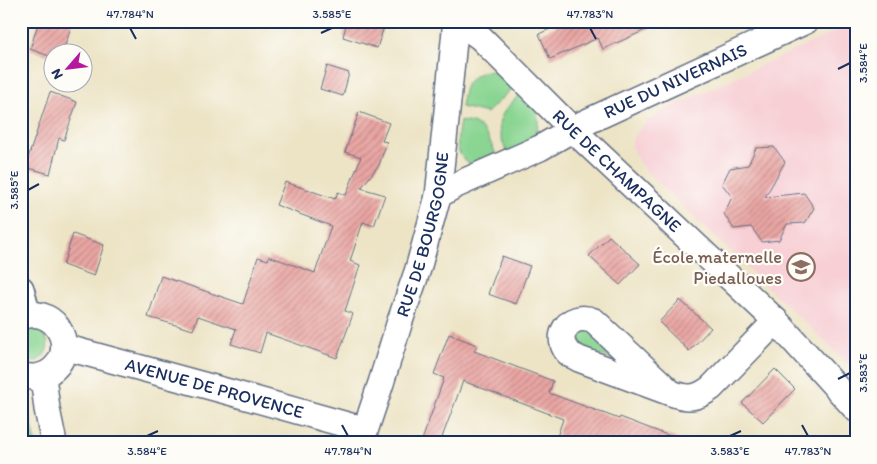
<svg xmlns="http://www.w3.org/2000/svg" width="877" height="464" font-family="Itim,sans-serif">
	<defs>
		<pattern id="building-hatch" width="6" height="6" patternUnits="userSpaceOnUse" patternTransform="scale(1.25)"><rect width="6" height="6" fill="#eaa6a3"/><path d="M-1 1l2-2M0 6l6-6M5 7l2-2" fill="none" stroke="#bd8888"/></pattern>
	</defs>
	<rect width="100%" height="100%" fill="#fdfcf7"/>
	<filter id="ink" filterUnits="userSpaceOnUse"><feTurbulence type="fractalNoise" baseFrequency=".02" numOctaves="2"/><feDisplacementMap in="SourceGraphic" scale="10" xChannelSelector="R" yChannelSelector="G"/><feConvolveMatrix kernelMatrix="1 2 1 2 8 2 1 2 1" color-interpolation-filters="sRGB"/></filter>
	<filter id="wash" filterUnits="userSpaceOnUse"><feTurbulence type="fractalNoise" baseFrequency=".0096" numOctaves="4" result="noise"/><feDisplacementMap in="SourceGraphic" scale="20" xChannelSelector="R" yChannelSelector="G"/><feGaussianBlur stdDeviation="1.12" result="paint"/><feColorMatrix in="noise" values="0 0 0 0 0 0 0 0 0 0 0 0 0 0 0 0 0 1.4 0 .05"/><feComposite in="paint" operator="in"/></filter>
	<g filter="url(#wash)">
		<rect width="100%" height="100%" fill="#ede4c6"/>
		<path fill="#f7cfd5" d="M856,22v351l-15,-16 -190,-181 -11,-12 -9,-18 2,-9 14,-16 22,-13z"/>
		<path fill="#8ad592" stroke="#528278" d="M486,71c14,1 19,4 29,14l-28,28 -26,-6c3,-20 4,-29 25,-36z
			M522,92c4,5 10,10 13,16 6,11 3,26 -6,33 -6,5 -15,8 -22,12 -14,-33 -9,-36 15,-61z
			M460,121c4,1 11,1 15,3 12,7 17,21 22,33 -6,3 -13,7 -19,8 -4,1 -8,-1 -11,-3 -14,-10 -9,-27 -7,-41z
			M585,324l38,39 -49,-18 -1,-13z
			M29,329c35,3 14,46 -8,28v-23z
			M21,408l8,4 7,31h-15z"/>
		<g id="blocks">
			<path fill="url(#building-hatch)" d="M39,21h34l-10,31h-11v5l-22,-8z
				M347,21h39l-9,27 -34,-11z
				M567,21h99l-63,28 -5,-11 -48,21 -11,-25z
				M327,66l22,7 -6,23 -23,-7z
				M50,92l27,10 -13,38 -5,-2 -9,36 -25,-7z
				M359,112l30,11 -7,18 5,1 -8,23 -18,23 24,7 -11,31 -11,-4 -13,39 10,4 -15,46 8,3 -16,44 -71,-25 -6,20 -29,-9 5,-15 -38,-13 -5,14 -45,-13 13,-41 82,28 15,-47 10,3 1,-4 46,17 16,-47 -55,-21 9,-23 50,17 3,-7 8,3 15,-38 -16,-5z
				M774,147l11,15 -20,35 39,-4 10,15 -9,15 -18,1 -8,16 -17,2 -11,-15 -17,2 -10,-15 8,-17 -10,-13 8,-16 18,-3 8,-17z
				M73,234l31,11 -10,31 -31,-11z
				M609,236l31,28 -20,21 -31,-29z
				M502,256l28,10 -14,38 -28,-10z
				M680,300l31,28 -22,23 -30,-29z
				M449,334l28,11 -3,6 79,30 -4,12 70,26 1,-2 63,24v2h-128l8,-24 -100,-38 -23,62h-19l23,-65 -10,-4z
				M775,369l20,20 -32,33 -21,-19z"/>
		</g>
	</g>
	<g filter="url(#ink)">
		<use href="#blocks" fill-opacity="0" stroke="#646e82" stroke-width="1"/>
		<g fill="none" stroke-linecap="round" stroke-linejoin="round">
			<defs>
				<g id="minor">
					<path id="s1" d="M455,27l15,3 11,8 92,92 203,191 80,88"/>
					<path id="s2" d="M438,196l16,-10 86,-38 42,-24 224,-103"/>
					<path d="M21,289l7,26"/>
					<path d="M21,317c36,-14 60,36 27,56 -9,5 -18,5 -27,2"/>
					<path id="s3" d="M64,347l165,45 136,38"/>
					<path d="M43,376l4,33 7,34"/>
					<path d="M671,393l-77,-72c-26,-11 -43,19 -23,34 2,1 5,2 8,4l92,34c17,6 25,6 40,-5l65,-67"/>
					<path id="s4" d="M361,443l20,-60 19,-62 18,-52 20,-73 9,-85 9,-90"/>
				</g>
			</defs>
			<use href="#minor" stroke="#646e82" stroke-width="28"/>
			<use href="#minor" stroke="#fff" stroke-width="25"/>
		</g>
	</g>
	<path fill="none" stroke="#1b2f5e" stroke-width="2" d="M130,28l6,11M590,28l6,11M321,33l11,-5M838,69l12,-6M28,190l11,-6M838,379l12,-6M342,425l6,11M802,425l6,11M147,436l11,-5M730,436l11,-5"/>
	<defs>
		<symbol id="school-ring" viewBox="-11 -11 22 22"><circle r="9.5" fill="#fdfcf7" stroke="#8d6e63" stroke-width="1.5"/><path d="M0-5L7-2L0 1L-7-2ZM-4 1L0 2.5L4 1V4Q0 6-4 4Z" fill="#8d6e63"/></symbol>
	</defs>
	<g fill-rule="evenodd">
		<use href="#school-ring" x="785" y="251" width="32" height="32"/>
	</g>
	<g text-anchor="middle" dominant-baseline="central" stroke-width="4.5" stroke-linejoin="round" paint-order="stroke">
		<g font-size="18" fill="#1b2f5e" stroke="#fdfcf7">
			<text stroke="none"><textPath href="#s2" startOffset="264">RUE DU NIVERNAIS</textPath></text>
			<text stroke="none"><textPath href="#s1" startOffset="219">RUE DE CHAMPAGNE</textPath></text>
			<text stroke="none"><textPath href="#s4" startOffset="218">RUE DE BOURGOGNE</textPath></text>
			<text stroke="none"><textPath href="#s3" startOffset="156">AVENUE DE PROVENCE</textPath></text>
		</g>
		<g font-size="18" fill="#785e54" stroke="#fdfcf7" text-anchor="end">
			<text x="782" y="257">École maternelle<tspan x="782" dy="21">Piedalloues</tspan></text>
		</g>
	</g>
	<rect width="877" height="464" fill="none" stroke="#fdfcf7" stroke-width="55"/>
	<g transform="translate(68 68) rotate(242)"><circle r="24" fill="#fdfcf7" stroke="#a3aaba"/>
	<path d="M0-4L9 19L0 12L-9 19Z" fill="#b5179e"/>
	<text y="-8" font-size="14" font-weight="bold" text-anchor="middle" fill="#1b2f5e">N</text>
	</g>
	<rect x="28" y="28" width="822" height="408" fill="none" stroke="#1b2f5e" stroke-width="2"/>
	<g font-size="12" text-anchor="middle" fill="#1b2f5e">
		<text x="130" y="18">47.784°N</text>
		<text x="332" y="18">3.585°E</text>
		<text x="590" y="18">47.783°N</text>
		<text transform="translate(863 63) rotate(-90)" y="4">3.584°E</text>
		<text transform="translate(14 190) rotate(-90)" y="4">3.585°E</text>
		<text transform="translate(863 373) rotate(-90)" y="4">3.583°E</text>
		<text x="147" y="455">3.584°E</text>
		<text x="348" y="455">47.784°N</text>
		<text x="730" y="455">3.583°E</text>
		<text x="808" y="455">47.783°N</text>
	</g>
</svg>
